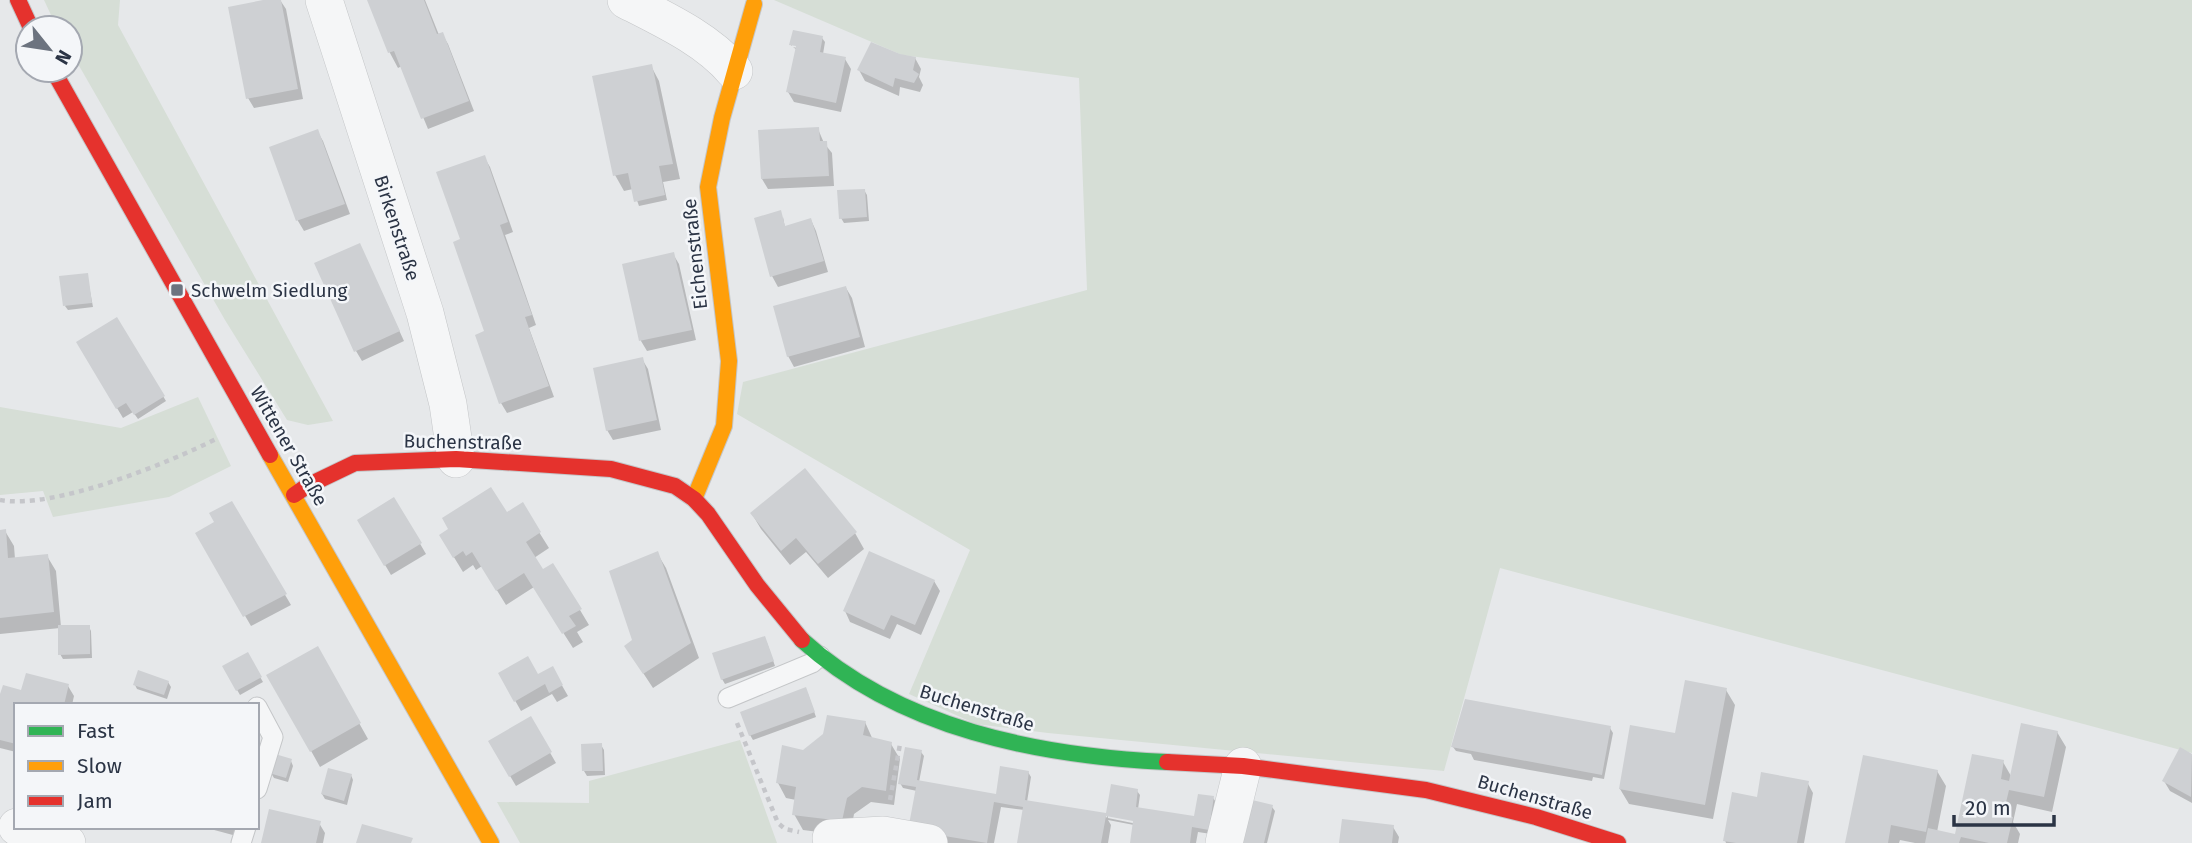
<svg xmlns="http://www.w3.org/2000/svg" width="2192" height="843" font-family="'Fira Sans',sans-serif">
	<rect width="100%" height="100%" fill="#e6e8ea"/>
	<path fill="#d6ded6" d="M44,0h76l-2,25 215,396 -25,4 -21,-5 -62,-100 -155,-270v-22h-13z
		M774,0h1418v753l-692,-185 -56,203 -396,-38 -72,-9 -67,-30 61,-144 -233,-136 6,-32 344,-92 -8,-212 -177,-23z
		M198,397l33,69 -62,31 -116,20 -10,-26 -43,4v-88l121,21z
		M740,740l37,103h-257l-23,-41 92,1v-22z"/>
	<path fill="#0003" fill-rule="evenodd" d="M272,0h8l6,9 17,90 -49,9 -6,-10z
		M369,0h56l14,35 3,-1 6,10 26,67 -46,18 -26,-63 -4,2 -8,-15z
		M794,32l28,6 3,4 -2,12 22,5 6,10 -10,43 -47,-10 -6,-10 9,-42 -4,-3 11,3 1,-3 -13,-3v2l-1,-1z
		M899,56l16,2 6,11 -2,8 4,8 -3,7 -20,-5 -1,9 -34,-15 -6,-11z
		M651,66l8,15 21,98 -17,3 4,18 -28,6 -6,-17 -9,2 -9,-16z
		M818,129l6,14 8,10 2,33 -66,3 -6,-10z
		M317,131l6,10 27,73 -46,17 -6,-10 -27,-73z
		M484,157l6,10 23,65 -8,3 31,90 -7,3 25,69 -47,16 -6,-10 -14,-71 -25,-92z
		M864,190l3,5 2,26 -25,2 -3,-5z
		M783,217l2,11 26,-8 5,11 12,41 -50,15 -6,-11z
		M360,245l44,96 -42,20 -6,-10z
		M673,254l6,10 17,76 -49,11 -6,-10 -17,-75z
		M87,275l6,32 -25,3 -3,-4z
		M846,288l6,10 13,49 -71,20 -6,-11z
		M117,320l49,81 -28,18 -5,-7 -10,6 -45,-75z
		M642,359l6,10 13,61 -48,10 -6,-10z
		M394,499l32,55 -35,21 -32,-54z
		M231,503l60,102 -40,21 -54,-93 20,-11z
		M522,505l27,43 -15,10 8,14 38,38 9,15 -12,7 6,10 -10,6 -39,-61 -28,18 -24,-39 -6,4 -3,-5 -10,7 -22,-36 65,-22z
		M752,514l103,19 9,16 -36,29 -22,-26 -16,13 -29,-36z
		M5,531l9,15 1,13 32,-3 9,15 5,56h28l2,4 1,27 -29,1 -3,-5v-26l-60,6v-102z
		M657,553l9,15 33,90 -46,30 -27,-41 8,-6z
		M934,581l6,10 -19,44 -24,-11 -7,15 -40,-17 -5,-11z
		M767,643l8,23 -50,18 -3,-5z
		M317,648l51,91 -48,28 -51,-92z
		M247,654l16,28 -23,13 -16,-28z
		M552,668l16,28 -11,6 -5,-8 -31,17 -21,-37 37,3z
		M168,682l3,5 -4,12 -30,-10 -2,-4z
		M68,686l6,10 -2,9h-56v47l-16,-4v-47l22,-9z
		M1726,690l9,15 -22,114 -84,-15 -9,-15z
		M808,694l8,23 -63,23 -3,-5z
		M530,718l26,45 -40,23 -26,-44z
		M865,722l8,18 18,4 9,15 -6,46 -23,-3 -17,12 -4,22 -47,-6 -9,-16 2,-14 -10,-2 -8,-15 26,-31z
		M1610,728l3,5 -9,46 -11,-2 -1,4 -118,-21 -3,-6 -15,-3 -3,-4z
		M2057,732l9,15 -14,65 -35,-8 -4,18 7,12 -2,9h-103l-15,-3 -1,3h-52l90,-72 9,15 -9,46 19,4 47,-74 8,14z
		M601,745l3,5 1,25 -18,1 -3,-5z
		M2181,750l11,6v47l-22,-12 -6,-10z
		M921,752l3,4 -5,26 78,14 31,-24 3,5 -4,25 78,13 2,3 5,-32 25,5 3,4 -2,14 55,9 20,-20 3,4 -5,32 -13,-2 -2,11h-65l3,-18 -26,-5 3,5 -3,18h-89l6,-33 -24,-3 -7,36h-61l-16,-52 -14,-3 -3,-5zM1108,814l34,7v4l-34,-7z
		M291,761l2,5 -5,16 -14,-4 -3,-5z
		M351,775l2,5 -6,25 -22,-6 -3,-5z
		M1807,782l6,11 -9,50h-78l-1,-3z
		M1272,807l3,4 -8,32h-28z
		M319,823l6,10 -2,10h-60z
		M203,827h44l-3,11z
		M1393,827l6,10 -1,6h-58z"/>
	<path fill="#ced0d3" d="M263,0h18l17,89 -52,10 -18,-92z
		M367,0h57l13,34 6,-2 26,69 -48,18 -27,-68 -6,2z
		M793,30l30,6 -3,16 26,5 -10,46 -50,-11 10,-46 -7,-1z
		M871,42l29,12 16,3 -3,13 6,4 -5,9 -19,-5 -2,9 -36,-17z
		M652,64l21,100 -14,2 6,29 -31,7 -6,-29 -15,3 -21,-100z
		M819,127l1,14h7l2,35 -68,3 -3,-49z
		M318,129l27,75 -49,17 -27,-74z
		M485,155l23,67 -8,3 32,90 -7,2 24,69 -50,18 -24,-69 9,-4 -31,-89 7,-3 -24,-67z
		M865,189l2,28 -28,2 -2,-29z
		M781,210l4,16 26,-8 13,43 -54,16 -16,-59z
		M360,243l40,88 -46,21 -40,-89z
		M674,252l18,78 -53,11 -17,-77z
		M88,273l4,30 -29,3 -4,-30z
		M846,286l14,51 -73,20 -14,-51z
		M117,317l48,79 -31,19 -8,-12 -10,6 -40,-67z
		M643,357l14,63 -51,11 -13,-63z
		M805,468l52,64 -39,32 -22,-26 -15,13 -31,-38z
		M491,487l16,25 16,-10 18,30 -15,10 17,27 10,-6 29,46 -13,7 7,10 -14,8 -38,-61 -28,18 -24,-39 -6,4 -3,-5 -10,7 -14,-23 9,-6 -6,-11z
		M394,497l28,46 -38,23 -27,-46z
		M232,501l55,93 -44,23 -48,-84 19,-11 -5,-9z
		M6,529l2,29 40,-4 6,58 -54,6v-88z
		M658,551l33,92 -48,31 -19,-28 8,-6 -23,-69z
		M869,551l66,29 -20,45 -24,-10 -7,15 -41,-19z
		M58,625h32v29l-32,1z
		M765,636l9,25 -53,19 -9,-27z
		M318,646l43,77 -51,29 -44,-77z
		M248,652l14,25 -26,14 -14,-25z
		M528,656l10,18 15,-8 10,19 -14,8 -4,-9 -31,18 -16,-29z
		M138,670l31,11 -5,14 -31,-10z
		M26,673l43,11 -5,21h-48v39l-16,-4v-46l3,-9 18,5z
		M1685,680l42,8 -22,117 -86,-16 11,-64 45,8z
		M806,687l9,25 -66,24 -9,-24z
		M1465,699l146,27 -9,49 -151,-28z
		M827,715l39,6 -3,14 29,7 -6,49 -24,-4 -15,11 -5,23 -50,-6 4,-28 -20,-4 6,-38 21,5 20,-16z
		M531,716l21,36 -43,25 -21,-36z
		M2021,723l37,8 -14,66 -35,-7 -6,25 10,2 -6,26h-18l-28,-6 -2,6h-34l3,-15 27,6 17,-80 32,6 -3,19 8,2z
		M602,743l1,28h-21l-1,-27z
		M905,747l17,3 -5,30 79,14 4,-28 29,5 -4,29 81,13 5,-29 27,5 -2,18 58,9 4,-22 16,2 -5,34 -17,-3 -2,16h-60l3,-22 -27,-5 -5,27h-84l6,-36 -29,-5 -7,41 -79,-13 8,-43 -18,-3z
		M2180,747l12,7 -1,43 -29,-16z
		M275,754l17,5 -6,19 -17,-5z
		M1863,755l75,15 -12,62 -35,-7 -3,18h-43z
		M328,768l24,6 -8,27 -23,-7z
		M1761,772l48,9 -12,62h-61l-13,-2 9,-49 25,5z
		M1248,799l25,6 -9,38h-27z
		M269,809l52,12 -5,22h-55z
		M1342,819l52,6 -2,18h-53z
		M362,824l51,14 -2,5h-55z"/>
	<g fill="none" stroke-linecap="round" stroke-linejoin="round">
		<defs>
			<path id="lane" d="M728,698l84,-35 8,-7
				M257,707l16,30 -16,52
				M241,843l5,-16"/>
			<path id="street" d="M324,0l101,313 23,91 8,55
				M626,0c37,19 81,39 108,71
				M17,827l50,16
				M831,838l52,-3 46,8
				M1224,843l19,-77"/>
			<path id="fast" d="M802,640c98,89 237,116 365,122"/>
			<path id="slow" d="M270,455l221,388
				M694,499l30,-73 5,-65 -21,-174 14,-69 32,-114"/>
			<path id="jam" d="M18,0l13,28
				M53,70l217,385
				M294,495l13,-9 48,-23 101,-4 155,10 64,17 19,13 14,15 49,71 45,55
				M1167,762l76,4 183,24 110,27 82,26"/>
		</defs>
		<use href="#lane" stroke="#c4c6c8" stroke-width="21"/>
		<use href="#street" stroke="#c4c6c8" stroke-width="38"/>
		<use href="#fast" stroke="#c4c6c8" stroke-width="18"/>
		<use href="#slow" stroke="#c4c6c8" stroke-width="18"/>
		<use href="#jam" stroke="#c4c6c8" stroke-width="18"/>
		<path stroke="#c5c6ca" stroke-width="4.5" stroke-dasharray="5 5" stroke-linecap="butt" d="M0,500c53,10 169,-37 218,-62
			M737,723l41,100 7,6 14,3
			M890,800l10,-56"/>
		<use href="#lane" stroke="#f5f6f7" stroke-width="19"/>
		<use href="#street" stroke="#f5f6f7" stroke-width="37"/>
		<use href="#fast" stroke="#30b455" stroke-width="16"/>
		<use href="#slow" stroke="#ff9f0a" stroke-width="16"/>
		<use href="#jam" stroke="#e5322d" stroke-width="16"/>
	</g>
	<rect fill="#6c737f" stroke="#f4f6f9" stroke-width="2.5" x="170" y="283" width="14" height="14" rx="3.5"/>
	<g text-anchor="middle" dominant-baseline="central" stroke-width="5" stroke-linejoin="round" paint-order="stroke">
		<g font-size="19" fill="#2b3445" stroke="#f4f6f9">
			<text transform="translate(397 228) rotate(72)">Birkenstraße</text>
			<text transform="translate(695 254) rotate(-96)">Eichenstraße</text>
			<text transform="translate(463 442) rotate(1)">Buchenstraße</text>
			<text transform="translate(289 446) rotate(60)">Wittener Straße</text>
			<text transform="translate(977 708) rotate(17)">Buchenstraße</text>
			<text transform="translate(1535 797) rotate(16)">Buchenstraße</text>
		</g>
		<g font-size="19" fill="#2b3445" stroke="#f4f6f9" text-anchor="start">
			<text x="191" y="290">Schwelm Siedlung</text>
		</g>
	</g>
	<rect x="14" y="703" width="245" height="126" fill="#f4f6f9" stroke="#a4a8b1" stroke-width="2"/>
	<rect x="28" y="726" width="35" height="10" fill="#30b455" stroke="#a4a8b1" stroke-width="2"/>
	<text x="77" y="738" font-size="21" fill="#2b3445">Fast</text>
	<rect x="28" y="761" width="35" height="10" fill="#ff9f0a" stroke="#a4a8b1" stroke-width="2"/>
	<text x="77" y="773" font-size="21" fill="#2b3445">Slow</text>
	<rect x="28" y="796" width="35" height="10" fill="#e5322d" stroke="#a4a8b1" stroke-width="2"/>
	<text x="77" y="808" font-size="21" fill="#2b3445">Jam</text>
	<g transform="translate(49 49) rotate(120)"><circle r="33" fill="#f4f6f9" stroke="#a4a8b1" stroke-width="2"/>
	<path d="M0-5L12 26L0 18L-12 26Z" fill="#6c737f"/>
	<text y="-10" font-size="19" font-weight="bold" text-anchor="middle" fill="#2b3445">N</text>
	</g>
	<path d="M1954 815v10h100v-10" fill="none" stroke="#2b3445" stroke-width="3.5"/>
	<text x="1965" y="815" font-size="21" fill="#2b3445" stroke="#f4f6f9" stroke-width="5" paint-order="stroke">20 m</text>
</svg>
